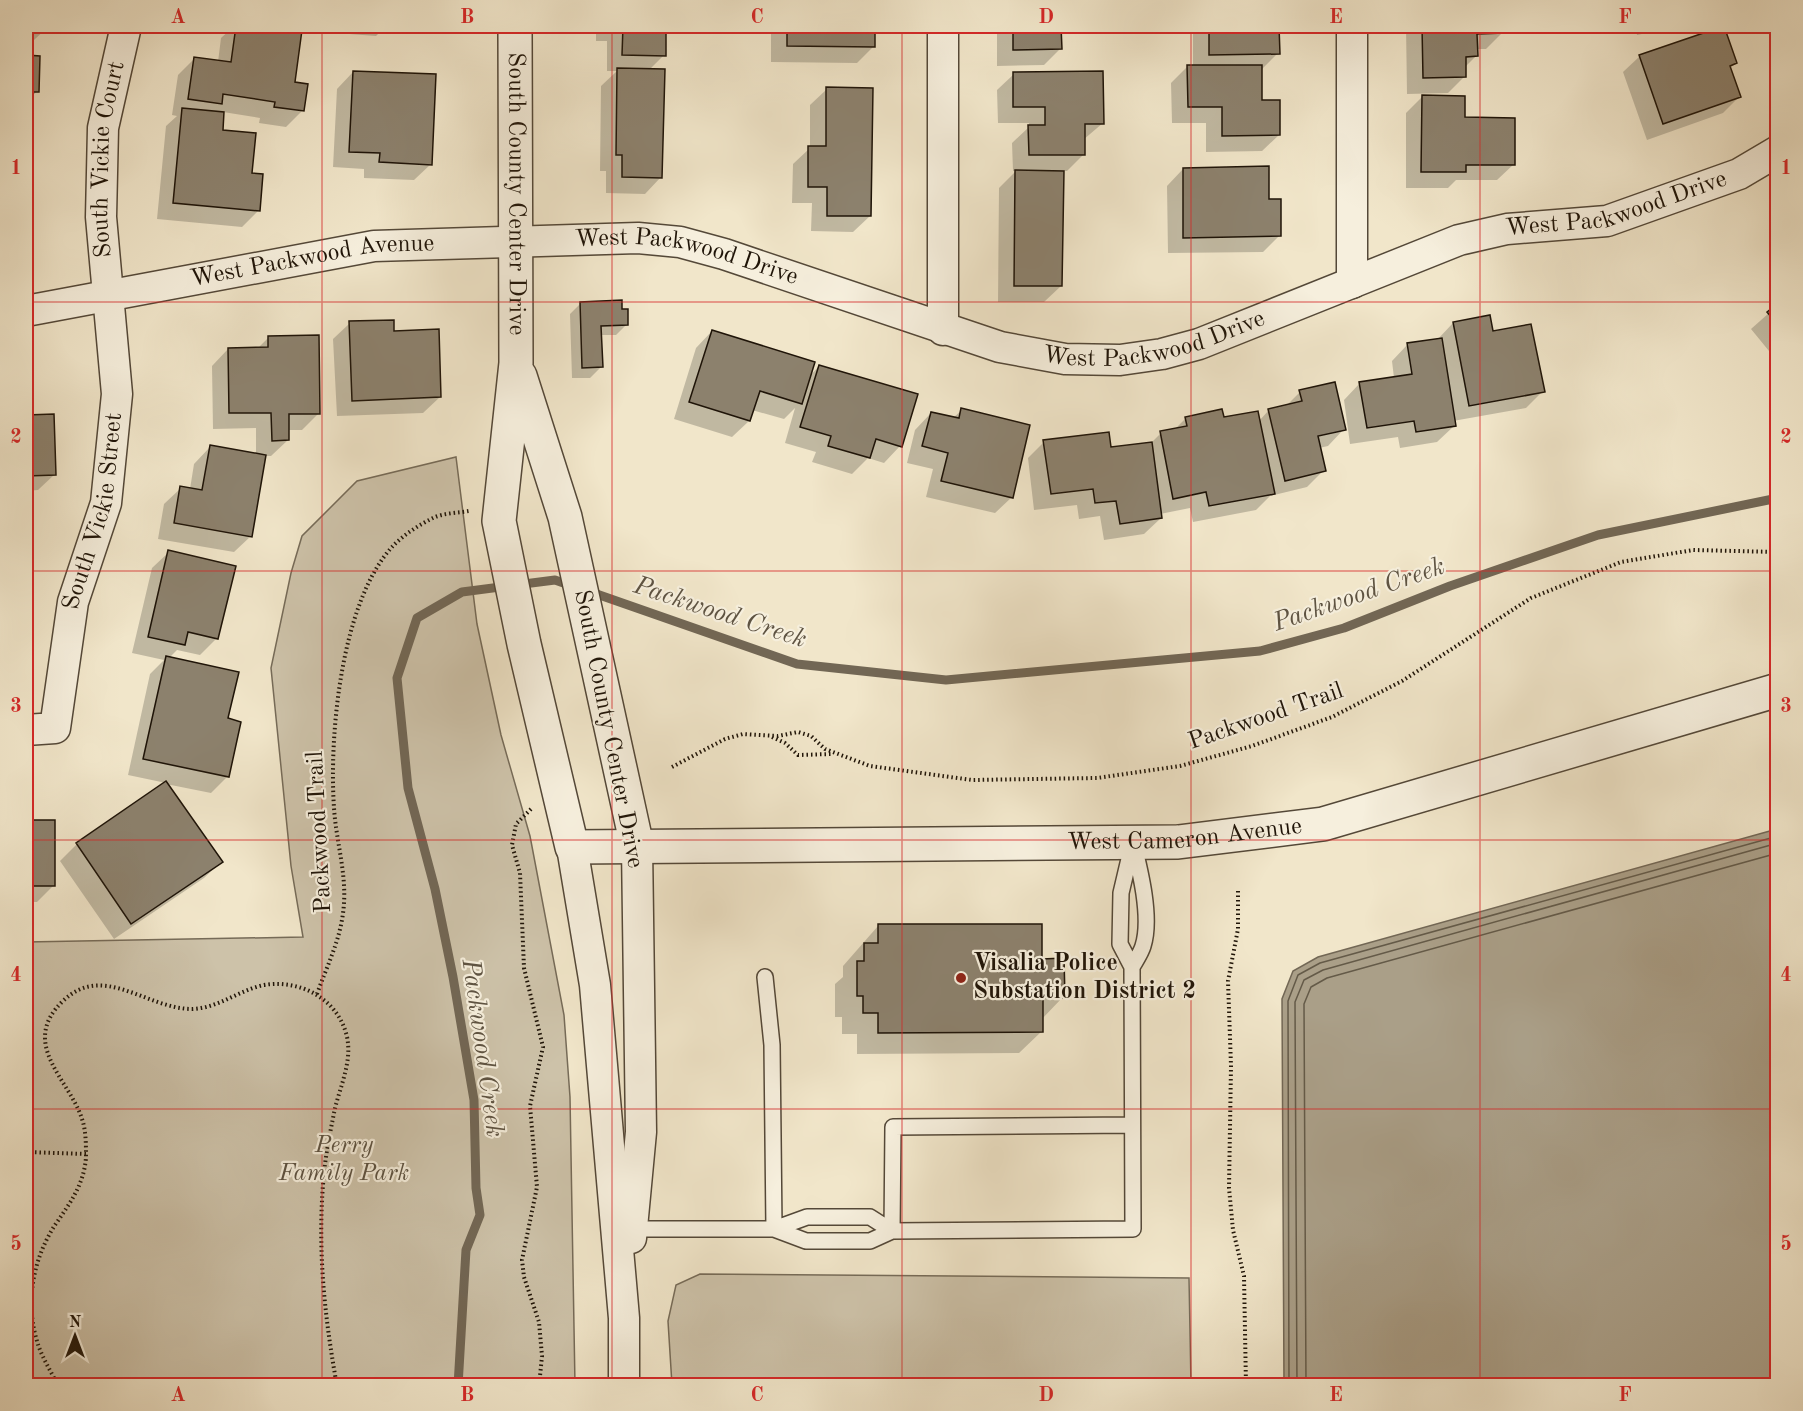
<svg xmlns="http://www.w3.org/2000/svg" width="1803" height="1411" font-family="'Old Standard TT',serif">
	<rect width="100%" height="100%" fill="#f1e6ca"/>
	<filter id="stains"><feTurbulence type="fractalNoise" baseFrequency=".00333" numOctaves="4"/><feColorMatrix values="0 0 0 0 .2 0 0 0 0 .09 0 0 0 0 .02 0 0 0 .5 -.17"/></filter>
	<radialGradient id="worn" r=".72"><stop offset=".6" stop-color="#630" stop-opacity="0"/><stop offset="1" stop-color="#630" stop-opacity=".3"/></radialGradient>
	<path fill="#cdc2a9" stroke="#766b58" stroke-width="1.5" d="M456,457l21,167 24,111 29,101 34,179 6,82 5,288h-549v-443l277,-5 -12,-71 -20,-198 20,-95 11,-37 55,-55z
		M700,1274l489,4 2,107h-519l-4,-64 8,-36z"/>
	<path fill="#aa9f88" stroke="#726755" stroke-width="1.5" d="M1777,829v556h-493l-2,-386 11,-28 25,-14z"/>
	<path fill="#0003" d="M26,26h23l-15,14 -8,-2z
		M234,26h28l39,5 -8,52 9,28 -16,16 -27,-4 1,-5 -37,-6 -2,20 29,43 8,36 -16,16 -85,-8 9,-93 11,-10 -5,-1 6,-40 17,-17 23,4 3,-24z
		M310,26h76l-10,10 -67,-5z
		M596,26h74h-5l-1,29 -15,15 12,107 -16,17 -39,-1v-22h-6l1,-85 16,-15h-10v-30h-11z
		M771,26h102v21l-16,16 -86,-1z
		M1003,26h79h-22v23l-16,16 -47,1v-35z
		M1193,26h84l1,27 -16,16 -2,33 19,33 -17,16 -56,1v-29h-34l-1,-40 16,-16 6,-1z
		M1406,26h96v7l-16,16h-10v7l-12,12 1,8 -17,17 -41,1z
		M1635,26h46l-44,9z
		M1640,56l95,7 -6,6 10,28 -16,16 -76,27 -24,-68z
		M26,57l13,1 -2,33 -11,12z
		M353,72l78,92 -17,16 -50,-2v-9l-31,-2 4,-78z
		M1014,74l89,49 -20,17 1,14 -17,17h-5l-1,115 -17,16h-46l1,-114 17,-17h-3l-1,-28 17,-16v-4h-31l-1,-33z
		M827,89l43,127 -17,16 -42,-1 1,-28h-20l1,-39 17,-16v-43z
		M1422,97l42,22 50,45 -17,16h-41l-8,8h-42v-75z
		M1183,169l97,66 -17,17 -95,1 -1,-67z
		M581,303l40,7 6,14 -11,11h-16l1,32 -11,11h-18l-2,-64z
		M1778,305v57l-27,-33z
		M350,323l43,9 47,65 -17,16 -86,3 -4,-77z
		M1453,323l39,10 51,58 -17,17 -73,13 1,5 -17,16 -37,6 -2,-11 -48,7 -6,-44 16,-17 34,-5 -2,-17 16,-17 29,-4z
		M712,331l97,46 10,-11 81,80 -16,17 -16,-5 -16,16 -40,-12 4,-10 -31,-9 10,-35 -11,11 -32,-9 -3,11 -17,16 -58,-18 22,-71z
		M269,337l50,76 -17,17h-15l1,10 -17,16h-7l-13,80 -17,16 -76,-13 6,-35 17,-16 9,1 4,-25 16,-17 46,8v-27l-43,1 -1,-63 16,-17h29z
		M1300,392l44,37 -16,17 -9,2 5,22 -17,17 -37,9 -14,14 -63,12 -3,-14 -30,6 1,4 -17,16 -40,6 -4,-24 -21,3 -2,-14 -43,5 -6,-52 16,-16 66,7 40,-5 11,-11 13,-3 12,-12 73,3 10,-11 16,-3z
		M962,410l50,87 -17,16 -69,-16 7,-28 -26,-6 8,-33 16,-17 22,5z
		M26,416h27l2,58 -17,16 -12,1z
		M169,552l48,86 -17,17 -23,-5 -8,8 58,62v57l-16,16 -45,-9 55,78 -17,16 -90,61 -54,-78 17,-17 89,-61 -38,-8 22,-101 14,-14 -32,-7 20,-85z
		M53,821l1,64 -17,17h-11v-80z
		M878,926l163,34 22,37 -22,23v12l-22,21 -162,1v-20h-15v-17h-7v-33l8,-7v-11z"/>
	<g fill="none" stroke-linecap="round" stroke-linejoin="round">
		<path stroke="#645a48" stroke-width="1.5" d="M1289,1386l-1,-385 10,-26 22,-12 458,-127
			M1297,1386l-2,-384 9,-22 19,-10 455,-127
			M1306,1386l-2,-382 7,-17 16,-9 451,-125"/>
		<path stroke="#726755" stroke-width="9" d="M588,591l209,73 149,16 314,-29 84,-23 106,-42 148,-51 180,-37
			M458,1386l8,-136 14,-35 -4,-27 -2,-88 -21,-123 -18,-88 -27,-101 -11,-110 20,-60 45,-26 93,-12 17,6"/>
	</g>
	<path fill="#8c816d" stroke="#1f1408" stroke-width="1.5" d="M236,26h36l30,4 -7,52 13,2 -4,27 -30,-4 1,-5 -52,-8 -1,10 -34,-5 6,-42 37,5z
		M623,26h43v30l-44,-1z
		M787,26h88v21l-88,-1z
		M1013,26h48l1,23 -49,1z
		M1209,26h70l1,28 -71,1z
		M1422,26h81l1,7 -27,1 1,22 -12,1v20l-43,1z
		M1724,26l13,37 -7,3 11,31 -78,27 -24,-69z
		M26,55l14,1 -1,36h-13z
		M1187,65h75v35h18v35l-58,1v-29h-34z
		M617,68l48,1 -3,109 -40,-1v-22h-6z
		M353,71l83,3 -4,91 -53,-3 1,-9 -31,-1z
		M1103,71l1,53h-19v31h-56l-1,-30h17v-18h-32v-35z
		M826,87l47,1 -2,128h-44v-29h-19v-41h18z
		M1422,95l43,1v21l50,1v47h-49v7h-45z
		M182,108l42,4 -1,18 33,3 -4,40 11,1 -3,37 -87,-8z
		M1269,166v33h12v37l-98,2v-70z
		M26,169h1v48h-1z
		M1015,170l49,1 -2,115h-48z
		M622,300v9h6v16l-27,1 2,41 -21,1 -2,-66z
		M1778,303v22l-11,-13z
		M1490,315l3,16 38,-7 14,68 -76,14 -16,-84z
		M394,320v11l45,-2 2,68 -89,4 -3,-80z
		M712,330l103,32 -13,42 -42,-13 -10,30 -61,-19z
		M319,335l1,79h-31v26l-17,1 -1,-28h-42l-1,-65 40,-1v-11z
		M1442,338l14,88 -40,6 -2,-11 -47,7 -8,-46 53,-8 -5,-31z
		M819,365l99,29 -16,53 -26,-8 -6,19 -42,-12 3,-10 -31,-9z
		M1335,382l11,48 -28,6 8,35 -41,10 -17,-72 34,-8 -3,-11z
		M961,408l69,17 -17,73 -72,-17 7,-28 -26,-7 9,-34 28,6z
		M1222,409l2,8 34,-6 17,83 -66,12 -3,-14 -33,7 -13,-68 27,-5 -2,-9z
		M54,414l2,61 -30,1v-61z
		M1109,432l2,15 41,-5 10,76 -42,6 -4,-23 -21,2 -2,-14 -42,5 -8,-54z
		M210,445l56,10 -14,82 -78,-14 6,-37 22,4z
		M168,550l68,16 -18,73 -30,-7 -3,13 -37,-8z
		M166,656l73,16 -11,46 13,4 -12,55 -86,-18z
		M166,781l57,81 -92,62 -55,-81z
		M26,820h29v66h-29z
		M878,924h164v35l22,-1 1,40h-22v34l-165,1v-20h-15v-17h-6v-35h7v-18h14z"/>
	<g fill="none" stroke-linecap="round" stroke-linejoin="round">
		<defs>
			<path id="service" d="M1132,967c4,-7 9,-14 11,-21 9,-28 -3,-76 -10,-104l-12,51 -1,51 12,23 1,262 -241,2 1,-104 239,-2
				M765,977l7,68 2,184
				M628,1229h146l32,12h64l22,-10 -22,-14h-63l-33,12"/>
			<g id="minor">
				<path d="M943,26v304"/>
				<path d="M1352,26v257"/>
				<path id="s1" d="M26,311l348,-65 264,-8 42,4 44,12 276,93 65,12 55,1 42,-6 37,-10 260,-104 48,-11 100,-8 132,-47 39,-23"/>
				<path id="s2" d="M26,730l29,-2 18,-126 33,-99 11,-109 -16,-177 2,-89 23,-102"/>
				<path d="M572,847l23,138 29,333v68"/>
				<path d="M631,1238l10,-106 -4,-286"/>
			</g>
			<g id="tertiary">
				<path id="s3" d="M515,26l1,337 -17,158 25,123 48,203 606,-5 145,-18 455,-134"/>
				<path d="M520,376l45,141 72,329"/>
			</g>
		</defs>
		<use href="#service" stroke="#544838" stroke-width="18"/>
		<use href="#minor" stroke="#544838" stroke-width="33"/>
		<use href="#tertiary" stroke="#544838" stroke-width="36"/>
		<path stroke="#1f1408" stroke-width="4" stroke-dasharray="1.5 3" stroke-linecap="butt" d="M772,737l13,6 13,12 35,-1
			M672,767l53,-28 18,-5 35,2 20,-4 13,4 14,13 45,17 102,14 125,-2 83,-12 72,-20 80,-29 70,-36 129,-83 90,-36 72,-12 85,2
			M531,809l-15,15 -4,21 8,28 4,95 19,79 -13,59 7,81 -15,73 2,17 15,45 3,34 -3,30
			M1238,891v38l-10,52 3,85 -2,122 4,42 11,46 2,110
			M317,994c11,-31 25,-57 27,-91 2,-32 -8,-63 -10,-95 -5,-73 7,-205 58,-261 11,-12 27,-22 41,-29 10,-5 25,-5 36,-7
			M26,1152l60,2
			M58,1386c-7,-15 -17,-30 -21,-45 -12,-39 -4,-82 18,-116 15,-22 29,-40 31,-68 0,-12 0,-27 -4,-38 -12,-39 -64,-75 -19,-118 40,-39 84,8 129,8 27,-1 47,-19 72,-24 35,-6 72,13 82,48 8,27 -7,55 -12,80 -4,20 -8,40 -10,60 -7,73 0,141 13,213"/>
		<use href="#service" stroke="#f6efdd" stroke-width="15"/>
		<use href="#minor" stroke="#f6efdd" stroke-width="30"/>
		<use href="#tertiary" stroke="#f6efdd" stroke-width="33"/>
	</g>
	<path fill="none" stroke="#d62828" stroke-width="1.5" stroke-opacity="0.55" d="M322,26v1360M612,26v1360M902,26v1360M1191,26v1360M1480,26v1360M26,302h1752M26,571h1752M26,840h1752M26,1109h1752"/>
	<circle fill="#8f2418" stroke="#f6efdd" stroke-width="2" cx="961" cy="978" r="6"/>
	<g text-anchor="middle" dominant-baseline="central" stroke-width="4.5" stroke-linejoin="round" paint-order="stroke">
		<g font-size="24" fill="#1f1408" stroke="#f6efdd">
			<text stroke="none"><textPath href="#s2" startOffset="606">South Vickie Court</textPath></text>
			<text stroke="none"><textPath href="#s3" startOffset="168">South County Center Drive</textPath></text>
			<text stroke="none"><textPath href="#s1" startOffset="1641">West Packwood Drive</textPath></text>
			<text stroke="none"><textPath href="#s1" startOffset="669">West Packwood Drive</textPath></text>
			<text stroke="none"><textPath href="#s1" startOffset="291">West Packwood Avenue</textPath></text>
			<text stroke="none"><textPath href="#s1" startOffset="1155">West Packwood Drive</textPath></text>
			<text stroke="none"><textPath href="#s2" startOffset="250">South Vickie Street</textPath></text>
			<text transform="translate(1266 717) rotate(-19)">Packwood Trail</text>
			<text transform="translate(608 729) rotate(79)">South County Center Drive</text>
			<text transform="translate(320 832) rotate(-93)">Packwood Trail</text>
			<text stroke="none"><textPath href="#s3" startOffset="1443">West Cameron Avenue</textPath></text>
		</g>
		<g font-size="24" font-weight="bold" fill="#1f1408" stroke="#f6efdd" text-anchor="start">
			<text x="973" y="964">Visalia Police<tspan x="973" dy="28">Substation District 2</tspan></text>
		</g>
		<g font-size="24" font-style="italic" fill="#5c5140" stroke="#f6efdd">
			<text x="344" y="1146">Perry<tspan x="344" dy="28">Family Park</tspan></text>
		</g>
		<g font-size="26" font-style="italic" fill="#5e5342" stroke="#f6efdd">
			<text transform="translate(1359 595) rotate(-19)">Packwood Creek</text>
			<text transform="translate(720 613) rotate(18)">Packwood Creek</text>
			<text transform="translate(482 1048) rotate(82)">Packwood Creek</text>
		</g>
	</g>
	<rect width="1803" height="1411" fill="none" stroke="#f1e6ca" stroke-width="66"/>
	<g transform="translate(75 1336)" stroke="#f6efdd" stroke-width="4.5" paint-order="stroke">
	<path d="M0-4.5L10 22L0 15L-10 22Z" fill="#1f1408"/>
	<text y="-9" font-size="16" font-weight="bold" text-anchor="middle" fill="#1f1408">N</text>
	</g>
	<rect x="33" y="33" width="1737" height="1345" fill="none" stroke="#d62828" stroke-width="2"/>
	<g font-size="20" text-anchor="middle" font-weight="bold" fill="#d62828">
		<text x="178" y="23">A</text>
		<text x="467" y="23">B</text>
		<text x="757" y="23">C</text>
		<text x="1046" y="23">D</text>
		<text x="1336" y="23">E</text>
		<text x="1625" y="23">F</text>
		<text x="16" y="174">1</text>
		<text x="1786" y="174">1</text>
		<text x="16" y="443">2</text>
		<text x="1786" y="443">2</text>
		<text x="16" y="712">3</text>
		<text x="1786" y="712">3</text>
		<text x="16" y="981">4</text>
		<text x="1786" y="981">4</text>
		<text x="16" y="1250">5</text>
		<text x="1786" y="1250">5</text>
		<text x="178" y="1401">A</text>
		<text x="467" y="1401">B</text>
		<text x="757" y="1401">C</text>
		<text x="1046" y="1401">D</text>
		<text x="1336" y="1401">E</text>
		<text x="1625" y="1401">F</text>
	</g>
	<rect width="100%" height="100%" filter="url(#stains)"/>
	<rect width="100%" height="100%" fill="url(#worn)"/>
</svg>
